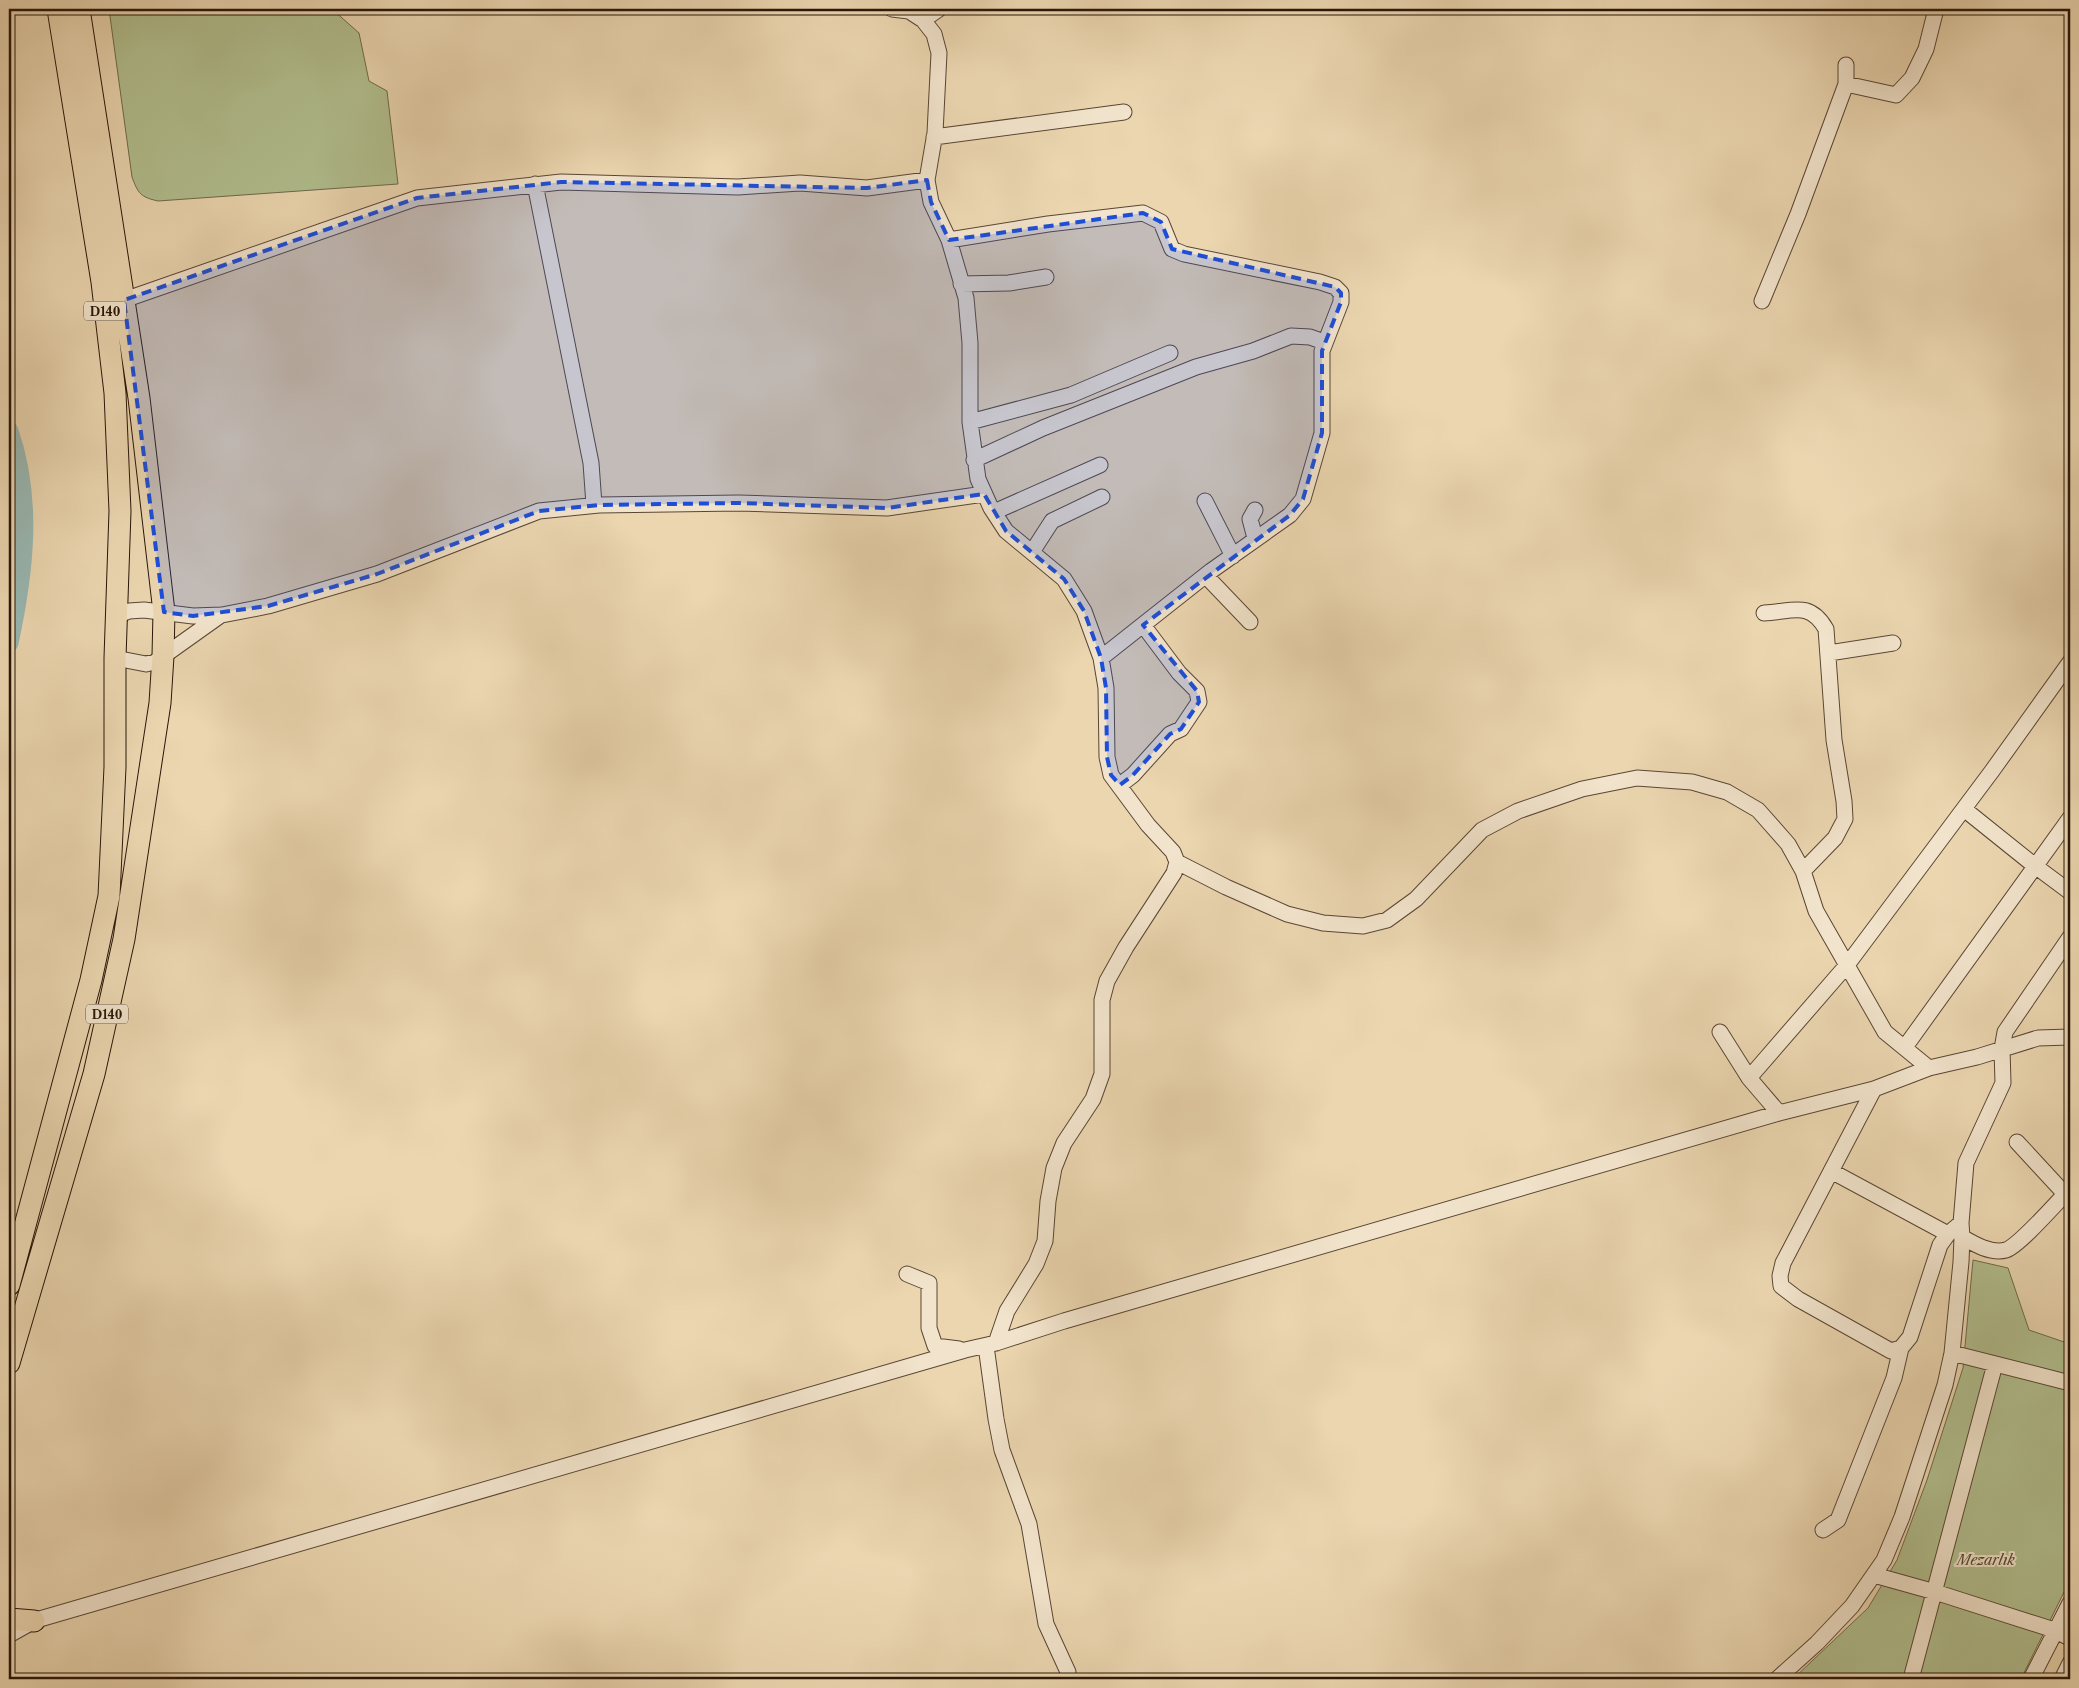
<svg xmlns="http://www.w3.org/2000/svg" width="2079" height="1688" font-family="'Libre Caslon Text',serif">
	<rect width="100%" height="100%" fill="#ebd6b0"/>
	<filter id="stains"><feTurbulence type="fractalNoise" baseFrequency=".004" numOctaves="4"/><feColorMatrix values="0 0 0 0 .2 0 0 0 0 .09 0 0 0 0 .02 0 0 0 .5 -.17"/></filter>
	<radialGradient id="worn" r=".72"><stop offset=".6" stop-color="#630" stop-opacity="0"/><stop offset="1" stop-color="#630" stop-opacity=".3"/></radialGradient>
	<path fill="#b2bf8f" stroke="#6e6a4c" d="M109,9h223l27,24 10,48 18,10 11,93 -240,17c-18,-4 -20,-8 -26,-24z
		M1973,1260l35,8 21,62 41,14v236l-49,99h-228l75,-71 29,-48 30,-80 36,-112z"/>
	<g fill="none" stroke-linecap="round" stroke-linejoin="round">
		<path stroke="#99b8b2" stroke-width="19" d="M9,431c24,69 15,142 0,212"/>
		<defs>
			<path id="minor" d="M892,9l17,2 14,9 11,14 5,19 -4,80 -8,47 4,22 18,38 17,58 4,45v79l8,57 13,29 15,23 58,48 20,32 17,47 5,30 1,69 4,18 37,50 25,27 4,10 -3,11 -48,74 -19,34 -5,19v74l-9,25 -29,44 -10,25 -6,33 -3,40 -9,23 -29,47 -11,32
				M923,20l16,-11
				M1846,84l50,11 16,-17 14,-29 10,-40
				M934,137l190,-25
				M535,184l56,279 3,42
				M949,240l99,-16 95,-11 18,9 11,27 12,5 136,28 15,5 6,6v9l-19,49v82l-19,66 -13,16 -79,56 -110,87
				M961,284l48,-1 37,-6
				M124,300l293,-102 144,-16 177,5 62,-4 67,5 60,-8
				M1762,301l36,-87 48,-130v-19
				M970,422l101,-27 99,-42
				M974,460l69,-32 153,-61 57,-16 38,-15 19,1 14,5
				M1205,501l28,55
				M1255,510l-5,9 5,19
				M994,512l106,-47
				M1032,552l20,-31 50,-24
				M1206,576l44,46
				M1764,613c28,-1 45,-13 62,16l8,111 10,61 1,18 -10,19 -32,33
				M116,616l13,-5 15,-1 49,6 29,-1 46,-9 109,-32 162,-63 60,-6 140,-2 148,5 97,-14
				M1829,653l64,-10
				M115,658l31,6 9,-2 66,-47
				M1120,785l13,-10 37,-41 11,-5 18,-27 -2,-11 -18,-18 -36,-48
				M1964,809l71,57 35,26
				M1177,862l49,25 61,27 36,9 40,3 24,-6 29,-21 66,-69 36,-19 64,-22 55,-11 55,4 35,10 31,18 30,34 15,27 13,40 69,121 44,36
				M1720,1032l29,46 30,35
				M1905,1047l165,-229
				M1749,1078l98,-113 145,-194 78,-109
				M1874,1089l-91,174 -3,13 1,10 17,13 93,52 10,-3 9,-11 30,-92 8,-11 13,-11
				M2017,1142l48,52
				M1831,1171l117,63
				M1962,1237c12,7 29,17 44,13 14,-5 51,-48 64,-61
				M907,1274l22,9v45l6,18 24,3
				M986,1346l10,73 6,31 27,74 17,100 22,48v7
				M1952,1353l118,30
				M1823,1530l15,-10 56,-142 7,-30
				M1874,1575l61,17 116,37 19,9
				M26,1623l939,-273 31,-7 68,-22 715,-208 95,-24 55,-21 48,-11 61,-19 32,-1
				M9,1635l25,-14
				M1777,1679l40,-36 35,-37 32,-46 18,-43 43,-132 7,-32 9,-91 1,-25 -1,-14 5,-60 37,-80 -1,-34 3,-17 65,-95
				M1911,1679l84,-315
				M2031,1679l39,-76
				M2062,1679l8,-16"/>
			<path id="highway" d="M9,1285l82,-305 18,-84 6,-129v-109l5,-147 -5,-118 -13,-111 -44,-273
				M9,1363l85,-289 30,-135 36,-236 3,-47 1,-44 -25,-214 -60,-389
				M9,1619l25,2"/>
		</defs>
		<use href="#minor" stroke="#5a4633" stroke-width="17"/>
		<use href="#highway" stroke="#291609" stroke-width="23"/>
		<use href="#minor" stroke="#f2e4cc" stroke-width="15"/>
		<use href="#highway" stroke="#ebd6b0" stroke-width="21"/>
	</g>
	<path fill="#1d4ed8" fill-opacity="0.2" stroke="#1d4ed8" stroke-width="4" stroke-dasharray="10 6" stroke-linejoin="round" d="M927,180l4,22 18,38 194,-27 18,9 11,27 163,38 6,6v9l-19,49v82l-19,66 -13,16 -147,110 54,66 2,11 -18,27 -11,5 -37,41 -13,10 -9,-10 -4,-18 -1,-69 -5,-30 -17,-47 -20,-32 -58,-48 -22,-37 -97,14 -148,-5 -140,2 -60,6 -162,63 -109,32 -75,10 -29,-4 -40,-312 293,-102 144,-16 306,6z"/>
	<g text-anchor="middle" dominant-baseline="central" stroke-width="4" stroke-linejoin="round" paint-order="stroke">
		<g fill="#f2e4cc" stroke="#655444" stroke-width="1">
			<rect x="84" y="301.5" width="42" height="19" rx="4"/>
			<rect x="86" y="1004.5" width="42" height="19" rx="4"/>
		</g>
		<g font-size="12" font-weight="bold" fill="#291609">
			<text x="105" y="311">D140</text>
			<text x="107" y="1014">D140</text>
		</g>
		<g font-size="14" font-style="italic" fill="#524931" stroke="#f2e4cc">
			<text x="1986" y="1560">Mezarlık</text>
		</g>
	</g>
	<rect width="2079" height="1688" fill="none" stroke="#ebd6b0" stroke-width="30"/>
	<rect x="10" y="10" width="2059" height="1668" fill="none" stroke="#291609" stroke-width="2.5"/>
	<rect x="15" y="15" width="2049" height="1658" fill="none" stroke="#291609"/>
	<rect width="100%" height="100%" filter="url(#stains)"/>
	<rect width="100%" height="100%" fill="url(#worn)"/>
</svg>
